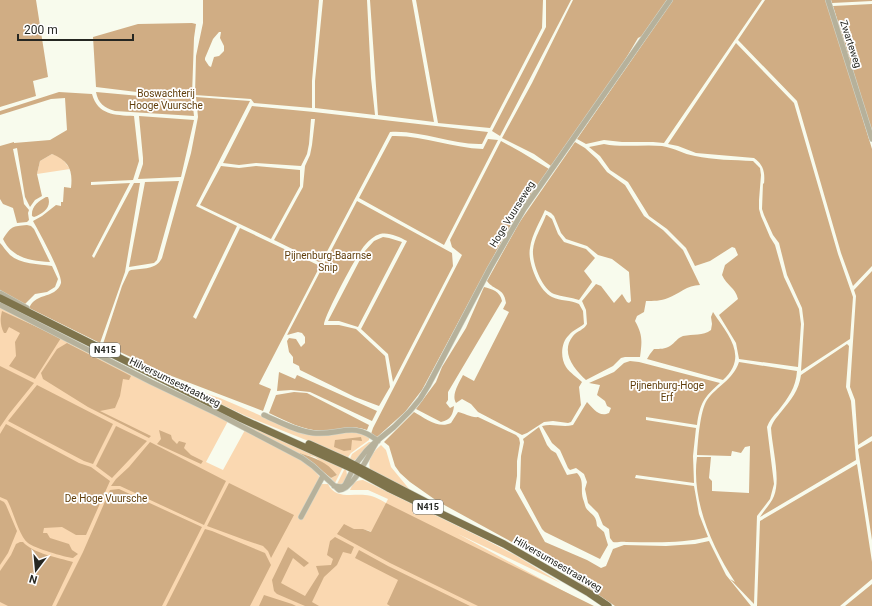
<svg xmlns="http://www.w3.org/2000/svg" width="872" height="606" font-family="Roboto,sans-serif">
	<rect width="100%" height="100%" fill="#f8fbed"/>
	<path fill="#fad8b1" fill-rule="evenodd" d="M52,154l9,3 9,12 -33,5 3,-13z
		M0,307l228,114 -22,41 17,8 22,-40 43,22 19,12 7,6 5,6 2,8h7c7,15 23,10 37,11 7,0 14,4 21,8l-2,4 4,-8 -20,-9h-18c3,-6 5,-10 13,-10l121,59 31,16 46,28 -103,-49 133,72h-591zM343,526c5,0 9,3 14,4 5,0 9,-1 14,2l-3,6z
		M183,386l37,12 83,36 21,1 32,-3 13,5v3l-18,13 -5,7 -25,-14 -75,-30z
		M196,399l147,68 -8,16 -4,-5 6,-3 -22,-18 -19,-4 -98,-51z
		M369,442h2v2l-17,17h-5l3,-7z
		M381,445l5,5 5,17 19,23 -40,-21c-3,-10 4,-18 11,-24z
		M345,468c4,7 2,18 -8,16z"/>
	<path fill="#d0ad84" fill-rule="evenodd" d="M0,0h36l12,77 -15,4 3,15 -36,11z
		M203,0h116l-7,81v27l-58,-5 -3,-4 -56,-4 1,-39 7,-33zM219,32h2l-1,6 4,8v5l-5,5 -5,1 -3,10 -2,-1 -4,-6v-2l8,-19z
		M323,0h44l4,78 4,37 -60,-7v-27z
		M370,0h42l22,122 -56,-7z
		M416,0h127l-1,28 -52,100 -52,-5z
		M546,0h25l-71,136 -8,-5 54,-104z
		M573,0h94l-25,36 -4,2 -16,27 -71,101 -17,-12 -32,-16 30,-55z
		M673,0h89l-98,143 -11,-1h-31l-18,-2 -18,4 -9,-5z
		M765,0h62l45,149v117l-19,20 -12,-33 -44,-152 -59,-61z
		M831,0h41v1l-40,2z
		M872,4v128l-39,-126z
		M192,23l4,1 -2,14 -2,57h-31l-65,-8 -3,-50 45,-13z
		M736,43l58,60 44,151 15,43 -3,42 -49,32 3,-47 -2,-16 -15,-33 -8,-32 -6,-8 -9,-20 -2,-6 1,-26 1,1c1,-11 0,-19 -10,-26l-58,-5 -18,-7 -10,-2z
		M59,92l33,2c6,21 22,21 42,22l5,45 -6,19 -42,2v3l39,-2 -38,73 2,2 40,-75h6l-15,89 -25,71 -71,-35c6,-12 14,-10 25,-16 3,-2 6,-5 7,-9 1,-10 -22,-51 -28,-62l9,-5 14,-11 5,1v-4h2l1,-15 7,1c2,-18 -2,-27 -19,-34l-12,7 -3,13 5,22 -7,4 -5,7 -5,-10 -8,-49 -4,1 10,49 1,6 5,6 -1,3 1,7 -2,2 -10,1 -4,-15 -10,-4 -3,-5v-53l14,-4v1l36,-3 17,-10 -2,-32 -14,1 -51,16v-4z
		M96,92l77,7 19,-1 2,18 -79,-5c-11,-3 -17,-8 -19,-19z
		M196,97l54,4 -54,105 41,20 -44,91 3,2 44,-91 80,38 -61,118 12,5 -8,22 -94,-36 -66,-31 19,-58 7,-15 2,-1c12,-2 25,0 31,-12l29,-105 7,-36z
		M252,106l62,6 174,20 -6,12c-31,1 -61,-14 -92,-12l-69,131 -47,-23 29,-53 2,-21 5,-11 2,-10 3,-26h-4l-2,25 -2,10 -6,12 -45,-3 -17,2 -16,-2z
		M139,116l55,4 -13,57 -43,2 5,-15v-6z
		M392,136c31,-1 60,12 91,13l5,-10 10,1 -54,105 -85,-47z
		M501,141l20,11 28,17 -34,49 -11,19 -82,153 -17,22 -29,26 -5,-4 2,-6 89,-173 -10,-8 -2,-7z
		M575,142l10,6 12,11 10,13 18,13 19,31 19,14 20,20 17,35c-13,0 -21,9 -32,13 -7,3 -15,3 -22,3l-2,11 -7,4 -2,5c8,14 7,21 5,36h-15l-4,1 -8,8 -27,14c-12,-11 -26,-28 -13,-44 4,-5 11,-6 14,-12l-1,-14 -4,-9 14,-17 5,2 13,17 8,-9 5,8 2,1 2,-2 -2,-29 -17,-13 -14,-4 -11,-9 -21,-7 -5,-6 -7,-17 -3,-3 -6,-3c-5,12 -13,24 -15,38 -3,14 9,43 22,49 8,4 19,3 27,7l4,7 1,13c-5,4 -11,6 -15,11 -8,7 -9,23 -3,32 4,6 11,10 16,15l-3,5 2,18 -10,17 -3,1 -15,-2 -9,1 -17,11 -5,2 -44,-23 -7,-8 -9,-5 -6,4c-5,-8 3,-20 7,-28l11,6 35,-69 -6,-3 3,-6c-2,-16 -12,-12 -19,-22l32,-58z
		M604,144c19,4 39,0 58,2 13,2 21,8 33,10 18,4 39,4 58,5l7,7 1,7 -2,25v9l2,7 9,21 5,8 9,32 15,32 2,15 -3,43 -59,-8 -3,-16 -17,-28 19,-16c-3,-12 -11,-13 -16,-24l3,-10 13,-10 -3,-7 -3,-1 -22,14 -15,5 -9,-18 -19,-19 -18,-13 -21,-34 -18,-12 -10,-14 -11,-9z
		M221,166l18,2 17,-2 44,4v16l-29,53 -71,-34z
		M179,181l-22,79 -3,3 -25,4 16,-85z
		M46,197h2c4,10 -5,17 -14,20l-2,-1c-1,-10 7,-15 14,-19z
		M357,201l95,52 1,13 -60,116 -5,-28 -27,-25 46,-88c-8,-4 -18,-9 -27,-7 -6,2 -11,6 -15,11 -7,7 -42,73 -41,80h15l17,4 29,27 5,31 -11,19 -24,-9 -55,-27 -1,-4 -6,-3v-6l-4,-5 -2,-11 2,-3 7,1 5,8 4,-4v-6l-3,-4 -4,-1 -11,3z
		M546,215h1l5,4 6,15 6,8 22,7 9,9 -11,13 7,9 1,2 -13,18c-8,-3 -17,-3 -25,-6 -12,-5 -22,-31 -21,-44 1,-12 9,-24 13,-35z
		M27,225l4,1 3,3 16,33c-19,-1 -38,-4 -47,-23 9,-14 9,-12 24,-14z
		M383,237l6,1 13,4 -44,85 -19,-6h-11l36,-69 10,-11z
		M0,243c3,3 6,8 10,12 10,9 29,9 42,11l6,13 -3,8 -8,5 -12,2 -12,12 -23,-12z
		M872,271v165l-14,9 -3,-45 -5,-13 6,-91 -2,-6z
		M484,287c8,2 16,4 18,14l-54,91v8l-2,3 4,5 4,-2c-1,8 -3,14 -13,16l-25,-13 20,-27 6,-15 24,-39z
		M2,311l59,27 -26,41 -26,-13 7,-10 -1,-14 5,-9 -11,-6 -3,6h-2c-4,-8 -4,-14 -2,-22z
		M713,312c15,23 36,44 10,68l-76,-21 3,-5 4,-5c6,0 11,0 16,-3 5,-3 7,-8 13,-10 10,-2 20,0 28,-6l1,-6 -1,-7z
		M67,343l64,33 -2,4 -6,-1 -3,17 -5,12 -15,3 51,25 -2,2 -61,-31 -45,-28 -2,-6 16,-24z
		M847,344l2,2 -3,41 5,14 5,59 -96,57c4,-7 11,-13 14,-21 7,-17 -2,-49 -3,-68 2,-7 6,-11 10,-16 10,-12 18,-22 20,-37z
		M630,361l9,1 81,21c-16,14 -20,20 -23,42l-51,-8v3l50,8 -3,28 1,27 -58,-8 -1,3 59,8 5,28 9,23c-27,7 -55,5 -82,5 -5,-1 -9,1 -13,0l-3,-4 -1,-9 -6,-4 -5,-12 -10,-10 -3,-14 2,-7 -3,-8 -8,-6 -6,2 -2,-2 -8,-18 -8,-7 -10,-17c11,-3 20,2 31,-1l14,-23c6,6 12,16 22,11l2,-5 -4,-2 -2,-5 -8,-6 3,-10 -11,-2 25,-11 10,-9z
		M739,362l58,9c-1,17 -9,27 -19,40 -5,5 -9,10 -11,16l7,57 -4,15 -13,17 -3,88 -24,-25 5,3c-23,-35 -44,-82 -38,-125h14l-2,21 3,3v10l37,2 1,-47 -5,1 -4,6 -9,-2 -1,5 -34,-1c1,-14 3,-44 10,-55 10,-14 26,-20 32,-38z
		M0,366l34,17 -25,31 -9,13z
		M279,372l16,7 2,-4 80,36 -5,10 -62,-29 -19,-2 -14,1z
		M37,385l76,39 -20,40 -9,-3 -76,-40z
		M294,392l13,1 62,32 -2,5c-14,-5 -27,0 -41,1 -20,1 -40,-10 -57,-18l7,-18z
		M414,412c11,6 24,17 37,11l7,-11c6,1 14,6 20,5l38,18 3,3 1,5 -3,18v15l-2,13 30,53 42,18 14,8 5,-2 7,-17 11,-4 42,1 29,-2 14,-3 17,34 25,31h-136l-65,-43 -113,-62 -27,-19 -10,-9 -5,-7 -6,-20 -5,-4z
		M6,424l73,39 12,4 19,14 -24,54h-10l-14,-8 -18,1 -1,5h4l3,5 19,6 3,6 6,4 -5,4c-9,-1 -39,-10 -45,-15 -9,-7 -15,-33 -21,-43l-7,-3v-63z
		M116,426l31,15 -35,37 -16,-12z
		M539,427l8,18 4,5 5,3 11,22 10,-2c8,8 3,16 6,26 1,2 2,7 3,9 6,8 10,6 11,18l7,6 4,13 -8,14 -55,-27 -3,-3 -22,-41 1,-32 3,-14 -1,-3z
		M159,430l12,5 1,4 5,5 2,-3 7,2 -2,5 7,7 12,6 -2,3 -44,-20 4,-5z
		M361,437l1,4 -10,-1 -1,10 -7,1 -10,-4 1,-7z
		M872,441v99l-14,-91z
		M150,442l76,39 -22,44 -84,-39h-9l5,-7 13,-12z
		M299,453c16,5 27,8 38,22l-6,3z
		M857,464l15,98v17l-32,27h-83l3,-85z
		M229,483l65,32 -23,43 -3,-7 -5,-5 -18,-6 -38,-14z
		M119,489l83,38 -40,79h-106l27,-54 27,-62z
		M0,500l4,2 2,3 11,26 -9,22 -8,12z
		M386,503l208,103h-116l-88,-43 -53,-29 7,-10 10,5h9l8,3z
		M205,529l7,2 53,22 6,12 -21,41h-84z
		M335,537l19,10 -3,7 -8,-2 -6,13 -13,12 -12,25 7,4h-14l-28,-12 -3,-3 -2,-11 16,-33 21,16 -5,4 -11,-9 -12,25 24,13 14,-22 -3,-8 15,-1 2,-6 -6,-4 3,-14z
		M20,542h3c9,11 36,16 50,20l-21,44h-44l-8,-4v-31l11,-16 5,-11z
		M359,550l29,16 82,40h-80l-3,-2 11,-24 -43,-22z
		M872,584v22h-27z
		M264,595l28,9 4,2h-37z"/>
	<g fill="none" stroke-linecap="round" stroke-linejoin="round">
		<defs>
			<path id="minor" d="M828,0l44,139
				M0,293l27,15
				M0,305l151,77 67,32 84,44 11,8 26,24c14,0 30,-36 37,-47
				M264,415c16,7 32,16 49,18 28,3 39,-13 65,8
				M334,486l8,1 3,-2 10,-20 11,-14 6,-6 22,-18 16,-16 10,-12 8,-13 62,-118 34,-59 146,-209
				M301,517l22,-41"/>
			<path id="major" d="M0,298l242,121 111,50 35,19 116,56 85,49 19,13
				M309,444l38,17 83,43"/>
		</defs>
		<use href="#minor" stroke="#d2d5c8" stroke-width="6"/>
		<use href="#major" stroke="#d2d5c8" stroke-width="8"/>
		<use href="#minor" stroke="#b6b19b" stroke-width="5"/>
		<use href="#major" stroke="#7f744c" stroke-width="7"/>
	</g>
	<g text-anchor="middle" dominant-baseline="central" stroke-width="3.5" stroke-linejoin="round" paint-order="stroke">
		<g fill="#fff" stroke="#676864" stroke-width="1">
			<rect x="90" y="343" width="30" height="14" rx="3"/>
			<rect x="413" y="500" width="30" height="14" rx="3"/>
		</g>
		<g font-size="9" font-weight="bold" fill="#262722">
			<text x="105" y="350">N415</text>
			<text x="428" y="507">N415</text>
		</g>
		<g font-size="10" fill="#262722" stroke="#fff">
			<text transform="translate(851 44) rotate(72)">Zwarteweg</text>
			<text transform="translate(512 214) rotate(-58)">Hoge Vuurseweg</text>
			<text transform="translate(175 382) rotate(26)">Hilversumsestraatweg</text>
			<text transform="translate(558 564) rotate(30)">Hilversumsestraatweg</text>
		</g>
		<g font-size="10" fill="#613e0b" stroke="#fff">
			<text x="166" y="93">Boswachterij<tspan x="166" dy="12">Hooge Vuursche</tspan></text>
			<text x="328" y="255">Pijnenburg-Baarnse<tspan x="328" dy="12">Snip</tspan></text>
			<text x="667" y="385">Pijnenburg-Hoge<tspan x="667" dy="12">Erf</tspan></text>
			<text x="106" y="498">De Hoge Vuursche</text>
		</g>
	</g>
	<g transform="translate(36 570) rotate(196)" stroke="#ffffff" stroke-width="3" paint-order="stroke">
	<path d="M0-3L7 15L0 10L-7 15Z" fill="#262722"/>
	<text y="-6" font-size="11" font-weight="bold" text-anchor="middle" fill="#262722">N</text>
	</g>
	<path d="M18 34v6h115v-6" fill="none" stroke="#262722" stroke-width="2"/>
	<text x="24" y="34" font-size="12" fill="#262722" stroke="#ffffff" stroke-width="3" paint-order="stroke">200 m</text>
</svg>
